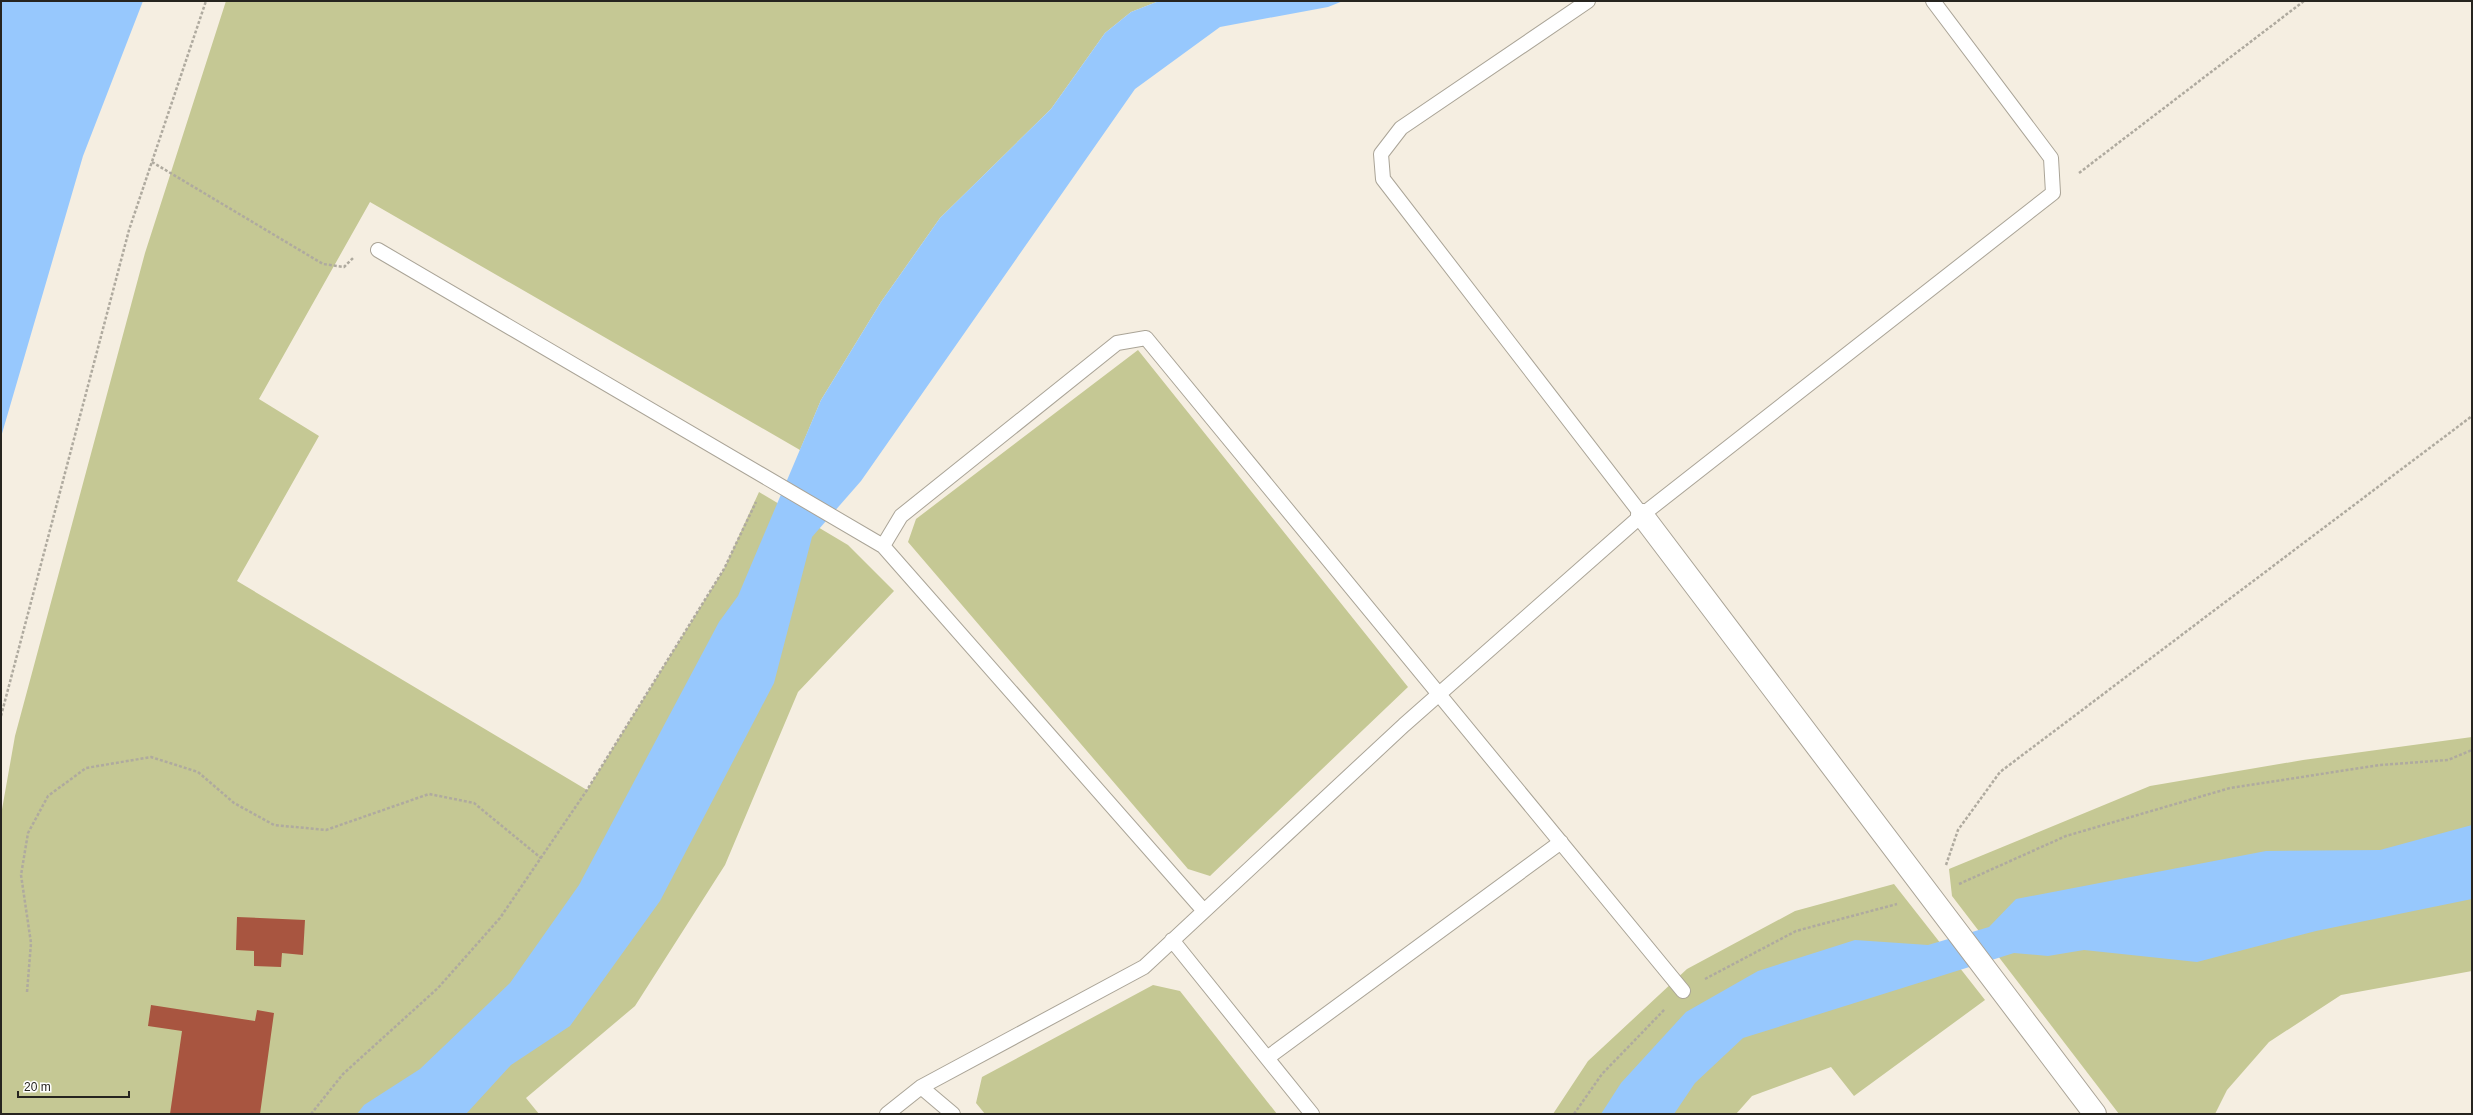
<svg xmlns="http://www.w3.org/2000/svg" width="2473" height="1115" font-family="Helvetica,sans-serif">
	<rect width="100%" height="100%" fill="#f5eee1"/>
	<path fill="#c5c894" d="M226,1h933l-28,11 -26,21 -54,76 -111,109 -59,84 -60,98 -21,50 -430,-248 -111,197 60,37 -82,145 350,209 137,-221 35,-77 89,53 46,46 -96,101 -73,173 -90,141 -109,92 13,16h-538v-299l14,-79 130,-483z
		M1138,350l270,337 -198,189 -22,-7 -280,-327 8,-23z
		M2472,737v234l-131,24 -72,47 -42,48 -12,24h-96l-167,-218 -3,-27 201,-83 153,-26z
		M1894,884l91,116 -131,96 -23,-29 -79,29 -16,18h-183l35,-53 99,-92 108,-58z
		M1153,985l27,6 97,123h-292l-9,-11 6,-26z"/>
	<path fill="#97c8fd" d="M1,1h142l-60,155 -82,281z
		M1159,1h184l-15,6 -108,20 -85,62 -274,392 -49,56 -38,146 -114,218 -90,125 -59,39 -45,49h-109l7,-9 56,-36 90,-86 69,-98 140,-263 19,-26 83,-196 60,-98 59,-84 111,-109 54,-76 26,-21z
		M2472,825v74l-156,32 -119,31 -113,-12 -36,6 -34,-3 -271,85 -48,45 -21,31h-73l20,-31 65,-71 72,-41 97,-31 73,5 61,-18 27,-28 250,-48 114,-1z"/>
	<path fill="#a85540" d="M237,917l68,3 -2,35 -21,-2 -1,14 -27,-1v-15l-18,-1z
		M151,1005l104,16 2,-11 17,3 -14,101h-90l12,-83 -34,-5z"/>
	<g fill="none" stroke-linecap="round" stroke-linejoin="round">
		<defs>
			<path id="service" d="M1588,1l-187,127 -20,26 2,25 259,336
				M378,250l505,296 321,365
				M883,546l18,-30 216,-173 29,-5 537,653
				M1172,940l140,174
				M1267,1058l294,-216
				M921,1087l32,27
				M887,1114l34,-27 223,-120 260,-242 238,-210 411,-322 -2,-35 -118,-157"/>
			<path id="minor" d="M1642,515l453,599"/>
		</defs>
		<use href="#service" stroke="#aaa497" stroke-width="16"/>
		<use href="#minor" stroke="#aaa497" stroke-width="24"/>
		<path stroke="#afaa9f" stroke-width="2.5" stroke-dasharray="3 2" stroke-linecap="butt" d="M152,162l171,102 21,3 9,-9
			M2079,173l225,-172
			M1,716l128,-486 77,-229
			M1946,865l12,-35 42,-58 472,-356
			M1959,884l107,-48 164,-48 150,-23 68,-5 24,-10
			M1705,979l91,-48 101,-27
			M27,992l4,-49 -10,-68 7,-42 20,-37 38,-28 65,-11 47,15 36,31 40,22 52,5 103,-36 45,9 67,55
			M311,1114l32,-40 95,-86 62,-70 87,-128 137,-221 32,-67
			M1574,1114l28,-40 63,-65"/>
		<use href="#service" stroke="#fff" stroke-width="14"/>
		<use href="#minor" stroke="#fff" stroke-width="22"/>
	</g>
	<rect width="2473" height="1115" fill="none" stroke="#26241f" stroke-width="4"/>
	<path d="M18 1091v6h111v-6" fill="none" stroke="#26241f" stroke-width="2"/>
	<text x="24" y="1091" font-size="12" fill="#26241f" stroke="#ffffff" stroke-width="3" paint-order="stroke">20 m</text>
</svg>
